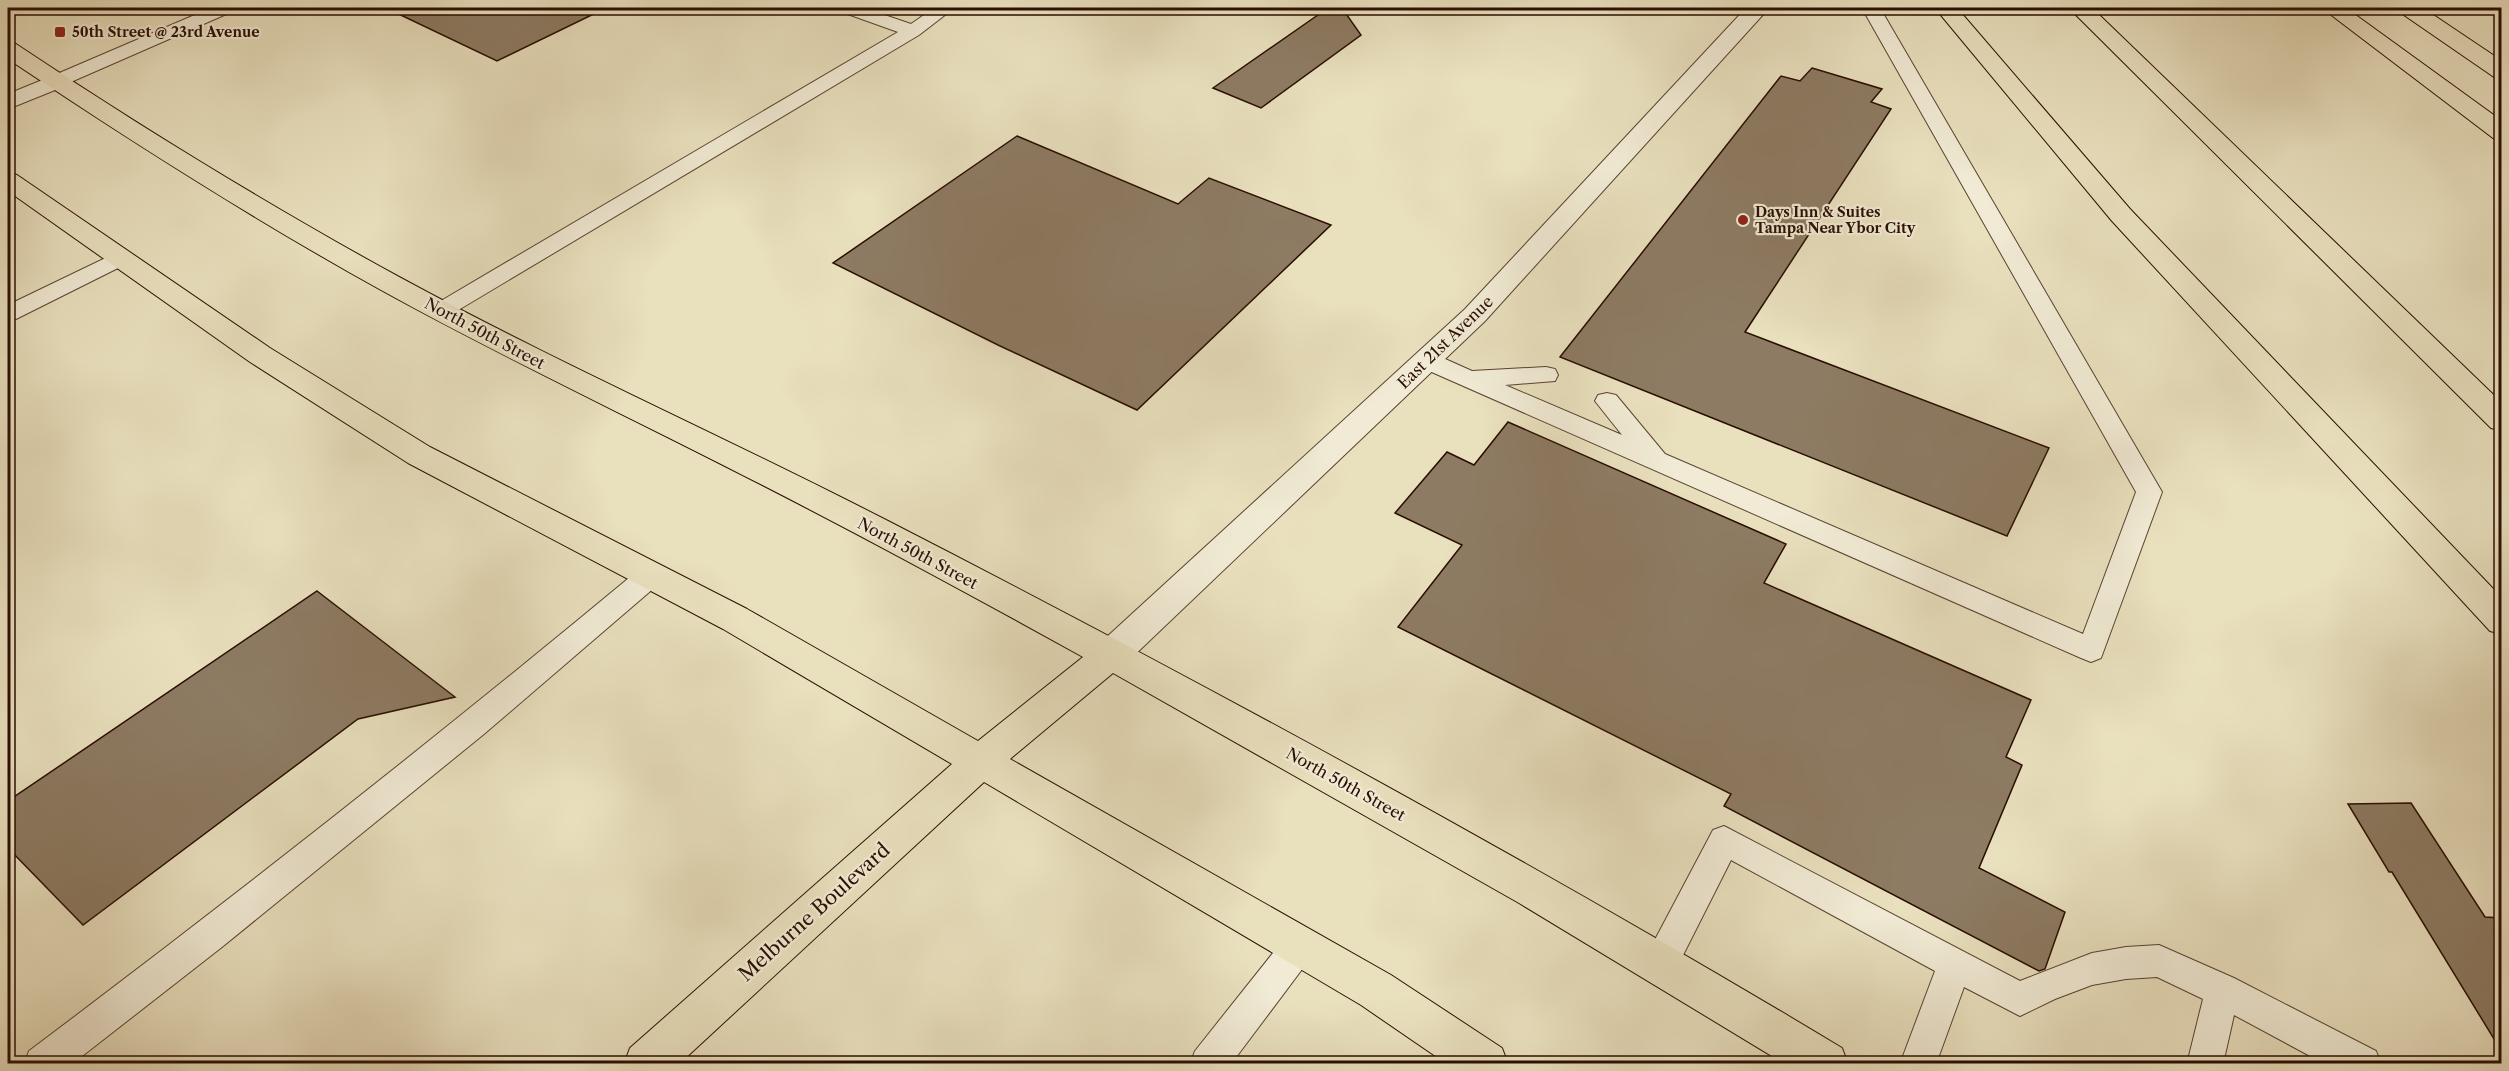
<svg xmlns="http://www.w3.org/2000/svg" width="2509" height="1071" font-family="'Libre Caslon Text',serif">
	<rect width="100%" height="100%" fill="#e9e0be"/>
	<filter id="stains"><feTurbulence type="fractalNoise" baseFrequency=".00333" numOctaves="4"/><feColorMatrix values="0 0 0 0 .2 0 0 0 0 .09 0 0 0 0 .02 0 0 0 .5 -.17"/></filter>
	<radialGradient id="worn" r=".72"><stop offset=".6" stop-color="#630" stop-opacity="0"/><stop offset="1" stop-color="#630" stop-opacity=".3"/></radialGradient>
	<path fill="#8d7b63" stroke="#2a0d01" stroke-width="1.5" d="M386,8h220l-109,53z
		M1328,8h14l19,27 -100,73 -48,-20z
		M1812,68l70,21 -11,13 20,7 -146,223 304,116 -42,88 -447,-179 221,-281 19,5z
		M1017,136l161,68 31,-26 122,47 -194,185 -139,-65 -165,-82z
		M1508,422l278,122 -22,39 267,117 -25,57 16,8 -43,103 86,44 -20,57 -6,2 -315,-165 7,-12 -333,-167 64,-82 -67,-32 52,-61 27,13z
		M317,591l138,106 -97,22 -275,206 -75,-77v-47z
		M2411,803l74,114 17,1v134l-110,-180h-3l-41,-68z"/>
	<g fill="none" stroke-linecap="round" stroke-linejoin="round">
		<defs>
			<path id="lane" d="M211,8h23l-3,4 -167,73h-14l-3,-4 3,-4z
				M839,8h25l47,16 23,-16h20l-35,27 -469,280 -8,2 -8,-2 -4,-5 4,-5 464,-273 -56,-20z
				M1862,8h18l282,484 -61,166 -10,4 -10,-4 -663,-292 -4,-6 4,-6 8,-2 8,2 38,17 74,-4 9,2 3,6 -3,6 -50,4 117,50 -27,-34 3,-6 9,-2 9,2 49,59 418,180 53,-142z
				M120,251l8,2 3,5 -3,5 -112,56 -8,2v-16z
				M651,564l10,4 4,7 -4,7 -177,152 -262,213 -150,117h-48l5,-13c208,-156 412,-317 612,-483z
				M1724,826l296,155 72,-28 34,-6 33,-2 75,33 142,73 5,13h-56l-91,-49 -11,49h-36l16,-65 -46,-22 -31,2 -34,6 -37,14 -35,17 -56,-29 -28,77h-36l35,-93 -204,-111 -58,115 -12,4 -12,-4 -5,-12 5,-12 64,-121z
				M1300,929l12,5 5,11 -5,11 -81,108h-41l5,-13 93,-117z"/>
			<path id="street" d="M1746,8h23l-284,313 -361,344 -13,4 -13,-4 -5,-10 5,-10 367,-336z
				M57,74l8,2 4,5 -4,5 -57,23v-15z"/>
			<path id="primary" d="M8,42l8,2c125,83 253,162 385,234 160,87 326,160 487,243 323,166 643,340 954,527l6,16h-63l-266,-161 -406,-230 -103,86 381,216 111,73 6,16h-61l-86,-59 -377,-223 -305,282h-55l6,-16 322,-284 -229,-135 -315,-166 -158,-101 -242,-171v-19l9,3 253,173 160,99 317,162 231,132 105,-84c-119,-66 -239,-131 -360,-192 -114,-58 -230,-113 -342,-175 -128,-71 -252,-150 -373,-231z"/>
			<path id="highway" d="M1935,8h22l173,201 372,389v36l-12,-3 -378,-410z
				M2069,8h23l410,395v28l-11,-3z
				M2322,8h24l156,113v19l-9,-2z
				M2398,8h25l79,53v18l-8,-2 -93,-64z"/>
		</defs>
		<use href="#lane" stroke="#5a4230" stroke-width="2"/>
		<use href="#street" stroke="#5a4230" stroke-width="2"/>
		<use href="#primary" stroke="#2a0d01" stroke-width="2"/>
		<use href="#highway" stroke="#2a0d01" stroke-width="2"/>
		<use href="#lane" fill="#f1ebd5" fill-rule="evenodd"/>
		<use href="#street" fill="#f1ebd5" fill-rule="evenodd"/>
		<use href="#primary" fill="#e9e0be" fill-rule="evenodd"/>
		<use href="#highway" fill="#e9e0be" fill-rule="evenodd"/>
	</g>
	<g fill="#8f2418" stroke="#f1ebd5" stroke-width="2">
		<rect x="54" y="26" width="12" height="12" rx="3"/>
		<circle cx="1743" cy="220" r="6"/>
	</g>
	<g text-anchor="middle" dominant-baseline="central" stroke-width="4.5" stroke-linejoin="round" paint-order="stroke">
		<g font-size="14" font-weight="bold" fill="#2a0d01" stroke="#f1ebd5" text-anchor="start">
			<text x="72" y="32">50th Street @ 23rd Avenue</text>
			<text x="1755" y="212">Days Inn &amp; Suites<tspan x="1755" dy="16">Tampa Near Ybor City</tspan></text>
		</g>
		<g font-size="16" fill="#2a0d01" stroke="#f1ebd5">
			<text transform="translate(485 333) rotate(28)">North 50th Street</text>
			<text transform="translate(1445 342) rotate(-44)">East 21st Avenue</text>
			<text transform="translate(918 553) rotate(28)">North 50th Street</text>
			<text transform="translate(1346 784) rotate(29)">North 50th Street</text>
		</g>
		<g font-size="20" fill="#2a0d01" stroke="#f1ebd5">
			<text transform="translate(814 912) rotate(-42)">Melburne Boulevard</text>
		</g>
	</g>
	<rect width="2509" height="1071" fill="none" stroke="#e9e0be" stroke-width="30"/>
	<rect x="9" y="9" width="2491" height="1053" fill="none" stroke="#2a0d01" stroke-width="3"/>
	<rect x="15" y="15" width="2479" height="1041" fill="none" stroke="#2a0d01" stroke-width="1.5"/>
	<rect width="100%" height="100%" filter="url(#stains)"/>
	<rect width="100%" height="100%" fill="url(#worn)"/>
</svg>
